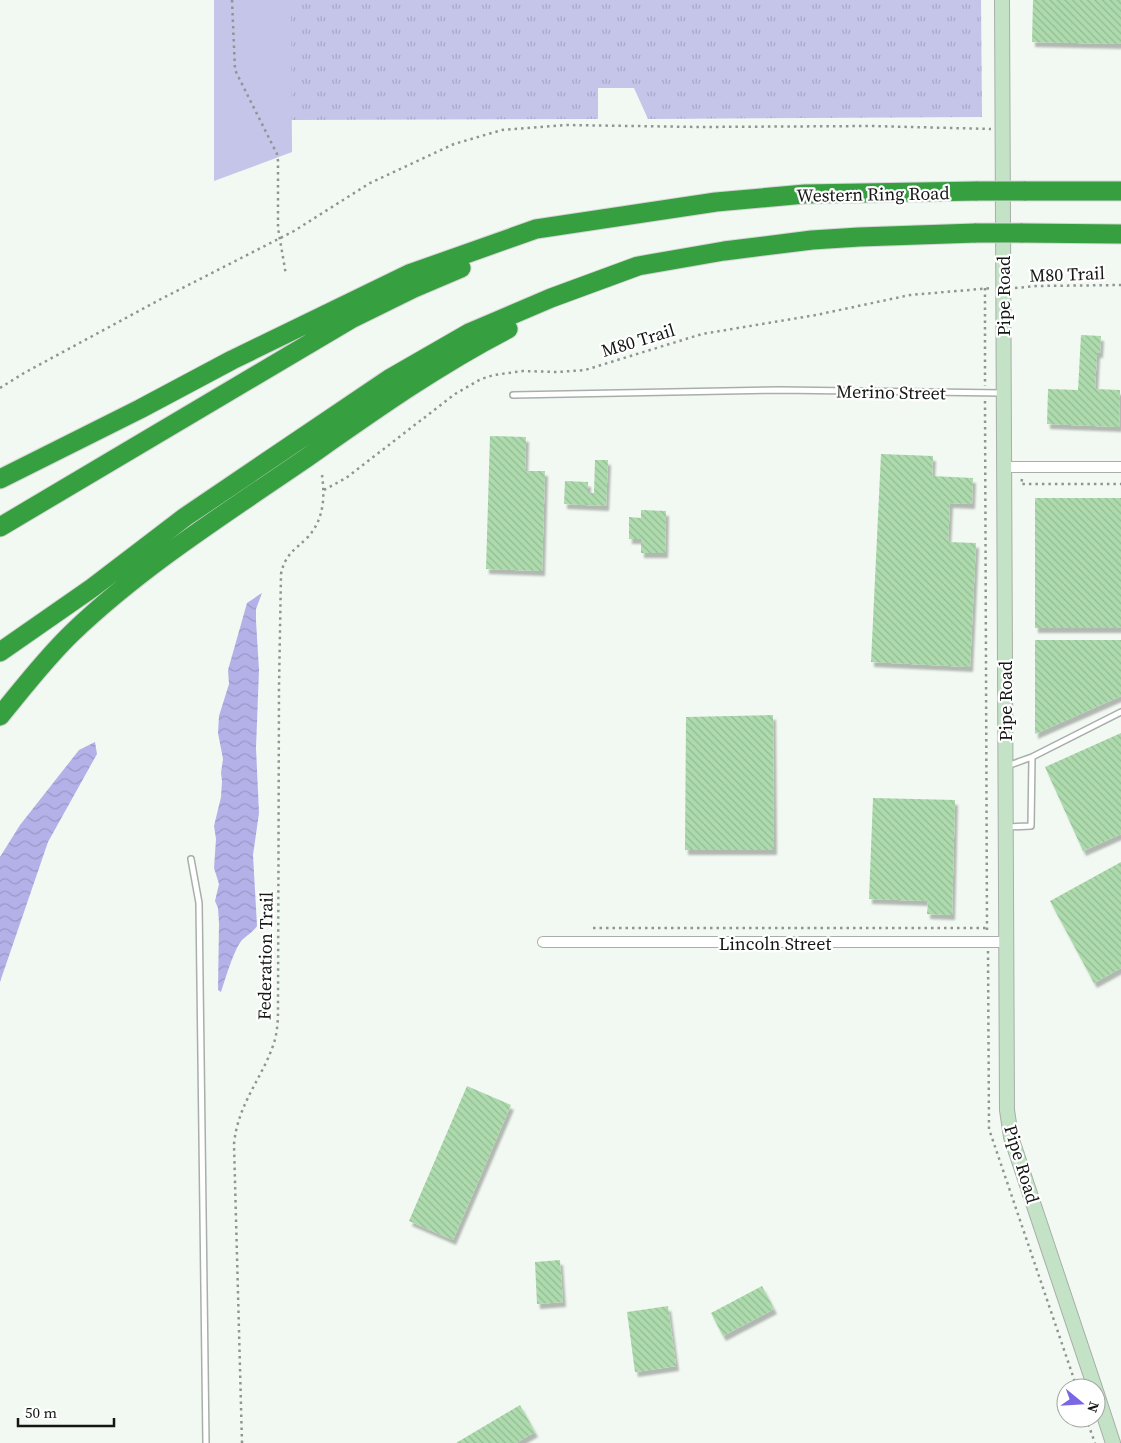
<svg xmlns="http://www.w3.org/2000/svg" width="1121" height="1443" font-family="'Source Serif 4',serif">
	<defs>
		<pattern id="grass-tufts" width="24" height="20" patternUnits="userSpaceOnUse" patternTransform="scale(1.25)"><rect width="24" height="20" fill="#c5c4e9"/><path d="M3 7l-1-3M5 7V3M7 7l1-3M15 17l-1-3M17 17v-4M19 17l1-3" fill="none" stroke="#a8a8c7"/></pattern>
		<pattern id="water-waves" width="16" height="10" patternUnits="userSpaceOnUse" patternTransform="scale(1.25)"><rect width="16" height="10" fill="#b4b1e9"/><path d="M0 5q4-4 8 0t8 0" fill="none" stroke="#9a98c7"/></pattern>
		<pattern id="building-back-hatch" width="6" height="6" patternUnits="userSpaceOnUse" patternTransform="scale(1.25)"><rect width="6" height="6" fill="#addbad"/><path d="M-1 5l2 2M0 0l6 6M5-1l2 2" fill="none" stroke="#94bb94"/></pattern>
		<filter id="shadow"><feDropShadow dx="3" dy="5" stdDeviation="1" flood-color="#0004"/></filter>
	</defs>
	<rect width="100%" height="100%" fill="#f2f9f2"/>
	<path fill="url(#grass-tufts)" d="M291,0h690l1,117 -334,2 -14,-31h-36v31l-307,1z"/>
	<path fill="#c5c4e9" d="M214,0h77l1,152 -78,29z"/>
	<path fill="url(#water-waves)" d="M262,593l-6,16v12l3,49 -3,78 3,65 -6,42 4,71c-4,6 -10,9 -15,14 -8,9 -17,40 -21,52l-3,-2 1,-67 -1,-15 -3,-7 4,-17 -5,-16 2,-29 -2,-13 7,-29 1,-16 -1,-8 2,-14 -5,-26 1,-17 10,-32 -1,-14 19,-67z
		M95,742l2,12 -49,88 -48,140v-125l20,-32 59,-75z"/>
	<path fill="url(#building-back-hatch)" filter="url(#shadow)" d="M1033,0h88v44l-89,-2z
		M1081,335l20,1 -1,17h-3l-2,36 25,1 -1,37 -72,-3 1,-35 30,1z
		M490,436l36,1 -1,34h20l-3,100 -56,-2z
		M881,454l52,2 -1,20 41,2 -1,26 -22,-1 -2,39 28,1 -6,124 -99,-5z
		M595,460h13l-2,46 -42,-2 1,-23 23,1v11h6z
		M1035,498h86v130h-86z
		M641,510l25,1 -1,42h-24v-14h-12v-22l12,1z
		M1035,640h86v56l-86,38z
		M773,715l1,135h-89l1,-133z
		M1121,733v101l-38,17 -38,-84z
		M873,798l82,2 -3,115 -25,-1 1,-13 -59,-2z
		M1121,862v106l-27,15 -44,-82z
		M467,1086l44,19 -58,135 -44,-19z
		M560,1260l3,42 -26,2 -2,-42z
		M762,1286l12,23 -51,27 -12,-23z
		M668,1306l8,60 -41,6 -8,-60z
		M520,1405l15,27 -19,11h-60z"/>
	<g fill="none" stroke-linecap="round" stroke-linejoin="round">
		<defs>
			<path id="lane" d="M513,395l266,-5 224,3
				M1007,766l25,-9
				M1007,827l24,-1 1,-69 89,-45
				M191,859l8,44 7,540"/>
			<path id="street" d="M1004,467h117
				M543,942h463"/>
			<path id="secondary" d="M1002,0l5,1110 4,27 84,251
				M1096,1391l17,52"/>
			<path id="highway" d="M1024,191h97
				M1021,233l100,1
				M0,479l140,-70 92,-49 177,-86 127,-45 180,-27 89,-8 172,-3
				M0,527l351,-208 63,-31 47,-20
				M0,652l92,-64 93,-71 204,-138 80,-46 82,-35 87,-32 86,-15 88,-11 47,-3 117,-4
				M0,716c23,-28 46,-58 72,-83 69,-66 151,-118 230,-172 67,-47 134,-95 206,-132"/>
		</defs>
		<use href="#lane" stroke="#a8afa8" stroke-width="8"/>
		<use href="#street" stroke="#a8afa8" stroke-width="12"/>
		<use href="#secondary" stroke="#a8afa8" stroke-width="16"/>
		<use href="#highway" stroke="#d5d5d5" stroke-width="21"/>
		<path stroke="#909590" stroke-width="2.5" stroke-dasharray="2.5 4" stroke-linecap="butt" d="M232,0l3,70 42,84 1,7v67l8,47
			M985,288v98
			M1015,288l21,-2 85,-1
			M0,388l24,-15 137,-74 133,-68 76,-48 84,-39 48,-14 64,-5 133,2 173,-1 119,3
			M985,401l2,530
			M1022,479l-1,5h100
			M324,490l22,-12 109,-84 26,-15 13,-4 29,-4 35,1 27,-2 117,-36 114,-19 94,-20 82,-7
			M593,928h394
			M988,951l1,178 88,259
			M1086,1418l9,25
			M242,1443l-8,-299c4,-41 28,-65 40,-101 3,-10 4,-21 4,-31l1,-326 2,-112c4,-20 14,-24 27,-37 16,-18 17,-40 14,-62"/>
		<use href="#lane" stroke="#fff" stroke-width="5"/>
		<use href="#street" stroke="#fff" stroke-width="10"/>
		<use href="#secondary" stroke="#c3e2c6" stroke-width="14"/>
		<use href="#highway" stroke="#369f40" stroke-width="19"/>
		<defs>
			<path id="highway-bridge" d="M977,191h47
				M976,233h45"/>
		</defs>
		<use href="#highway-bridge" stroke="#d5d5d5" stroke-width="21" stroke-linecap="butt"/>
		<use href="#highway-bridge" stroke="#369f40" stroke-width="19"/>
	</g>
	<g text-anchor="middle" dominant-baseline="central" stroke-width="4.5" stroke-linejoin="round" paint-order="stroke">
		<g font-size="18" fill="#141714" stroke="#fff">
			<text transform="translate(873 194) rotate(-1)">Western Ring Road</text>
			<text transform="translate(1067 274) rotate(-2)">M80 Trail</text>
			<text transform="translate(1003 296) rotate(-90)">Pipe Road</text>
			<text transform="translate(638 340) rotate(-17)">M80 Trail</text>
			<text transform="translate(891 392) rotate(1)">Merino Street</text>
			<text transform="translate(1005 701) rotate(-90)">Pipe Road</text>
			<text x="775" y="943">Lincoln Street</text>
			<text transform="translate(265 956) rotate(-89)">Federation Trail</text>
			<text transform="translate(1022 1164) rotate(73)">Pipe Road</text>
		</g>
	</g>
	<g transform="translate(1081 1403) rotate(108)"><circle r="24" fill="#ffffff" stroke="#a1a2a1"/>
	<path d="M0-4L9 19L0 12L-9 19Z" fill="#7a67e3"/>
	<text y="-8" font-size="14" font-weight="bold" text-anchor="middle" fill="#141714">N</text>
	</g>
	<path d="M18 1418v8h96v-8" fill="none" stroke="#141714" stroke-width="2.5"/>
	<text x="25" y="1418" font-size="15" fill="#141714" stroke="#ffffff" stroke-width="4" paint-order="stroke">50 m</text>
</svg>
